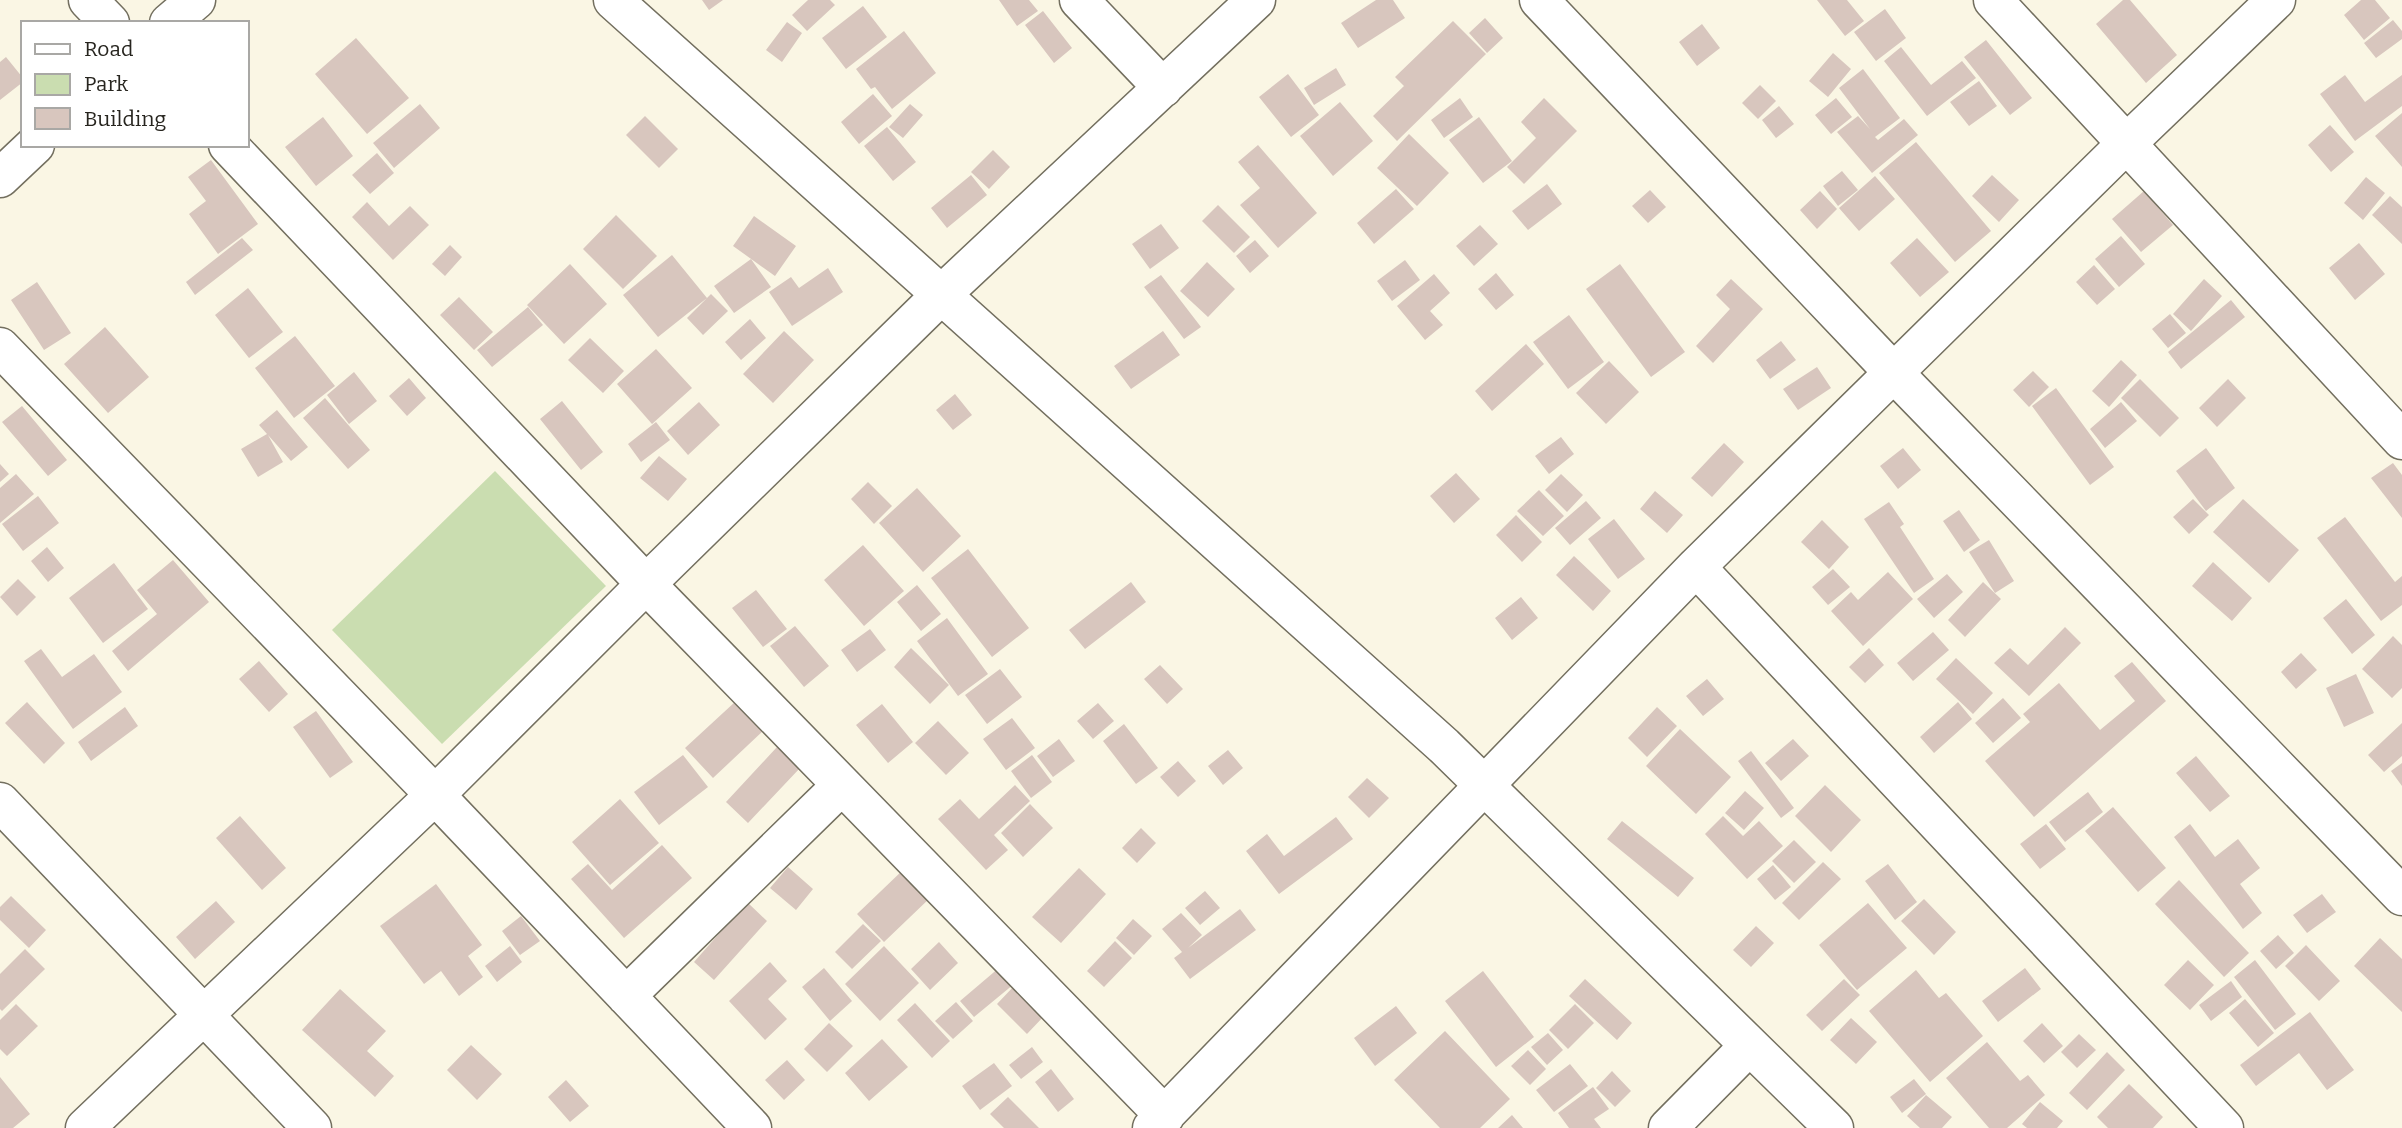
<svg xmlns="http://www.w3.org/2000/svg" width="2402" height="1128" font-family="Bitter,serif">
	<rect width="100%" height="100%" fill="#faf6e4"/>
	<path fill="#caddb0" d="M495,471l111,115 -164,158 -110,-114z"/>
	<path fill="#d8c6be" d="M702,0h21l-14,10z
		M808,0h22l5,5 -28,26 -15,-16z
		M999,0h30l9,11 -21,15z
		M1376,0h17l12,18 -47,30 -17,-25z
		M1817,0h30l17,21 -19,15z
		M2123,0h7l47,55 -31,28 -50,-59z
		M2361,0h14l15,18 -26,22 -20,-25z
		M863,6l24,31 -41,32 -24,-31z
		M1885,9l21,29 -30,23 -22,-29z
		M1043,11l29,37 -18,15 -29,-38z
		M1485,18l18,20 -16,15 -18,-20z
		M2393,20l9,11v8l-26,19 -12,-15z
		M1453,21l33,33 -89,87 -24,-25 31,-30 -9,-9z
		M787,22l15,11 -20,29 -16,-12z
		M1702,24l18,24 -23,18 -18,-24z
		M904,31l32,42 -44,36 -17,-22 -4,2 -15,-20z
		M356,38l53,60 -42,36 -52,-60z
		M1986,40l46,58 -22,17 -46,-58z
		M1901,47l30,38 31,-24 14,17 -49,38 -43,-55z
		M1833,53l18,16 -23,28 -19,-16z
		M6,57l17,21v4l-23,18v-38z
		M1336,68l10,17 -32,20 -10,-17z
		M1863,69l37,49 -25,19 3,3 26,-21 14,16 -46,38 -35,-41 21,-16 12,13 -31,-41z
		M1288,74l31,41 -28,22 -32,-40z
		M2345,75l20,27 37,-27v31l-47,35 -35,-47z
		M1979,81l18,25 -28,20 -19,-24z
		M1760,85l16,16 -18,18 -16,-16z
		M873,94l19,22 -33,28 -18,-22z
		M1460,98l13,19 -29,21 -13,-18z
		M1544,98l33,33 -53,53 -17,-17 29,-29 -15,-16z
		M1836,98l16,19 -21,17 -16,-19z
		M1340,102l33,39 -40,35 -33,-40z
		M420,104l20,24 -46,40 -21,-25z
		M910,104l13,11 -20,23 -14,-11z
		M1779,106l15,18 -18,14 -14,-18z
		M2402,113v54l-27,-31z
		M645,116l33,33 -19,19 -33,-33z
		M323,117l30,39 -37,30 -31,-39z
		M1479,117l33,44 -29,22 -34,-43z
		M2330,125l24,27 -23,20 -23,-27z
		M887,127l29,35 -23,19 -29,-35z
		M1409,134l40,39 -32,33 -40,-38z
		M1916,142l75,89 -36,31 -76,-89z
		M1258,145l59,68 -39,35 -38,-43 20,-17 -22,-26z
		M993,150l17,17 -21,22 -18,-17z
		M377,153l17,20 -24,21 -18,-19z
		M211,160l47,64 -40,30 -29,-40 17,-13 -18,-24z
		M1842,171l16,19 -20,16 -15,-20z
		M971,175l16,20 -40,33 -16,-20z
		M1992,175l27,25 -20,22 -27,-26z
		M1875,176l20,23 -36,32 -20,-23z
		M2366,177l19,16 -22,27 -19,-17z
		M1547,184l15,20 -34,26 -16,-19z
		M1396,189l18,20 -40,35 -17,-21z
		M1650,190l16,17 -18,16 -16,-17z
		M1820,191l17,18 -20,20 -17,-19z
		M2144,191l29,34 -32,27 -29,-33z
		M2390,196l12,11v37l-30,-29z
		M367,202l22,24 21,-20 19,19 -36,35 -41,-43z
		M1218,205l32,32 -16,16 -32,-32z
		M616,215l41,41 -34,33 -40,-40z
		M754,216l42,30 -21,30 -42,-30z
		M1161,224l18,24 -29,21 -18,-25z
		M1480,225l18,19 -24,22 -18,-20z
		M2121,236l24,28 -26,23 -24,-28z
		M242,238l11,12 -58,45 -9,-13z
		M1917,238l32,34 -29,25 -30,-34z
		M1255,240l14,16 -19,17 -14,-17z
		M2359,243l26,31 -30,26 -26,-32z
		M450,245l12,12 -17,19 -13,-12z
		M672,255l35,43 -49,39 -35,-42z
		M751,259l20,28 -37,26 -20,-27z
		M1405,260l15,20 -28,21 -15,-20z
		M1207,262l28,27 -27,28 -28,-26z
		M570,264l37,40 -43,40 -37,-39z
		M1620,264l65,88 -34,25 -65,-88z
		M2094,265l21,24 -18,16 -21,-23z
		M828,268l15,24 -51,34 -23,-34 22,-15 8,11z
		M1496,273l18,22 -18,15 -18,-21z
		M1434,274l16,19 -20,18 13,14 -18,15 -28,-34z
		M1161,275l40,52 -17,12 -40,-52z
		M1731,279l32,30 -50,54 -17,-17 34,-37 -14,-14z
		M2204,279l18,17 -31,35 -18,-17z
		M37,282l34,51 -27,17 -33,-50z
		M248,288l35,44 -34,26 -34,-43z
		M711,294l17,17 -25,24 -16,-17z
		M459,297l34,35 -19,18 -34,-35z
		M2231,300l14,17 -64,52 -13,-17z
		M528,307l15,18 -51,42 -15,-17z
		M2170,314l16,19 -18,15 -16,-19z
		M1569,315l35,47 -36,27 -35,-47z
		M750,319l16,19 -25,22 -16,-18z
		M105,327l44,50 -41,36 -44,-49z
		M784,331l30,29 -41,43 -30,-29z
		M1163,331l17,24 -49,34 -17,-23z
		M295,336l40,50 -41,32 -39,-50z
		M590,338l34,33 -21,22 -35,-33z
		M1781,341l15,19 -26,19 -14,-19z
		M1526,344l18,20 -52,47 -17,-20z
		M656,349l36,39 -40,36 -35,-40z
		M2121,360l16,15 -28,32 -17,-16z
		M1609,361l30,31 -33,32 -30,-31z
		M1817,367l14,21 -33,22 -15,-21z
		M2033,371l16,16 -20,20 -16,-17z
		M354,372l23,29 -28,23 -22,-29z
		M409,378l17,20 -19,18 -18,-20z
		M2140,379l39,39 -19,19 -39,-39z
		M2228,379l18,19 -29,29 -18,-19z
		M2056,388l58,79 -24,18 -58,-79z
		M955,394l17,21 -19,15 -17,-20z
		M325,398l45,52 -22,19 -45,-51z
		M562,401l41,51 -22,18 -41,-51z
		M699,402l21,23 -32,30 -21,-24z
		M2121,402l16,19 -32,27 -15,-19z
		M22,406l45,54 -19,16 -46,-54z
		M277,410l31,37 -17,14 -23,-26 15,27 -25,15 -17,-28 26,-15 -8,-9z
		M656,422l14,18 -29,22 -13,-18z
		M1561,437l13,17 -25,20 -14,-18z
		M1724,443l20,19 -32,35 -21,-19z
		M1903,448l18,22 -23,19 -18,-23z
		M2206,448l29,40 -29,23 -30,-40z
		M659,456l28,23 -19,22 -28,-23z
		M2393,463l9,12v43l-31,-40z
		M0,464l9,10 -9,8z
		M1456,473l24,26 -26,24 -24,-27z
		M16,474l18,20 -34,29v-35z
		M1561,474l22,21 -16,17 -22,-22z
		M868,482l24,24 -18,18 -23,-25z
		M917,488l44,48 -38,36 -44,-49z
		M1539,490l25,26 -21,20 -26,-25z
		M1655,491l28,24 -16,18 -27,-24z
		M38,496l21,27 -36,28 -21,-27z
		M2193,499l16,16 -20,19 -16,-17z
		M2243,499l56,51 -30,33 -56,-51z
		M1586,501l15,17 -31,27 -15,-17z
		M1889,502l15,22 -4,3 34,52 -20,14 -50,-74z
		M1959,510l21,30 -16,12 -21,-31z
		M1516,515l26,27 -20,20 -26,-27z
		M2345,517l50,65 7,-6v29l-21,16 -64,-83z
		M1614,519l31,40 -27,20 -30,-40z
		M1822,520l27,27 -20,22 -28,-27z
		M1989,540l25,41 -19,12 -26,-41z
		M863,545l41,46 -40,35 -40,-46z
		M47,547l17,21 -16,14 -17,-21z
		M968,549l61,79 -37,29 -61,-79z
		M1574,556l37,35 -18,20 -37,-36z
		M173,560l36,42 -81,69 -16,-20 45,-37 -20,-24z
		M2213,562l39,36 -20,23 -40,-35z
		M114,563l34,46 -45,34 -34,-45z
		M1833,569l17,18 -22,18 -16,-18z
		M1888,572l25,27 -50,47 -32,-35 20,-19 7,8z
		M1947,574l16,18 -29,26 -17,-19z
		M18,579l18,18 -19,19 -17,-19z
		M1131,582l15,20 -61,47 -16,-19z
		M1983,582l18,17 -36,38 -17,-17z
		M917,585l24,29 -20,17 -24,-29z
		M756,590l31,39 -24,18 -31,-39z
		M1521,597l17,21 -26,22 -17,-22z
		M2346,599l29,36 -23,19 -29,-36z
		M947,618l41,56 -30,22 -41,-55z
		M795,626l34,40 -25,21 -34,-41z
		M2065,627l16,16 -52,53 -35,-33 16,-15 18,17z
		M870,629l16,21 -29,22 -16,-22z
		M1933,632l16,18 -36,31 -16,-18z
		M2393,636l9,9v43l-10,10 -30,-29z
		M911,648l38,37 -19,19 -36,-37z
		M1869,648l15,17 -19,18 -16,-16z
		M41,649l21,28 32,-23 28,38 -49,37 -49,-68z
		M2301,653l16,17 -21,19 -15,-17z
		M1956,658l37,35 -20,21 -37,-35z
		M259,661l29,33 -19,18 -30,-33z
		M2132,662l34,39 -132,116 -49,-56 45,-39 -7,-8 36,-31 41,47 35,-29 -21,-25z
		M1160,665l23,24 -16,15 -23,-25z
		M1000,669l22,28 -35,27 -22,-29z
		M2356,674l18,39 -30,14 -18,-39z
		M1707,679l17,20 -21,17 -17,-20z
		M2003,698l18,20 -28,25 -18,-20z
		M736,701l28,29 -51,48 -28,-30z
		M27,702l38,41 -21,21 -39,-41z
		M1958,702l14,17 -38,34 -14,-16z
		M1098,703l16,18 -21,18 -16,-18z
		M882,704l31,38 -25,21 -32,-38z
		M125,707l13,19 -47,35 -13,-19z
		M1657,707l20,19 -30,31 -19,-19z
		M316,711l37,51 -23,16 -37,-51z
		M1012,718l23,30 -29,22 -23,-31z
		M938,721l31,32 -23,22 -31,-32z
		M2402,723v33l-18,16 -16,-17z
		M1124,724l34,44 -22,16 -33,-43z
		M1680,729l51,48 -35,37 -50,-48z
		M1059,739l16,22 -22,16 -16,-21z
		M1793,739l16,17 -28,25 -16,-18z
		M777,747l23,21 -52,55 -22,-21z
		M1228,750l15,18 -20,17 -15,-19z
		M1751,751l43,57 -13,10 -43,-57z
		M683,755l25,32 -49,38 -25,-33z
		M1032,755l20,27 -21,16 -20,-27z
		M2196,756l34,40 -20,16 -34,-39z
		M1178,761l18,20 -18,16 -18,-20z
		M2402,763v23l-11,-15z
		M1367,778l22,20 -20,20 -21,-21z
		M1015,785l15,16 -36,34 14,15 -22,20 -48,-51 22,-20 19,20z
		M1825,785l36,35 -30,32 -36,-36z
		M1745,791l19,17 -20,22 -19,-17z
		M2088,792l15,20 -38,30 -16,-20z
		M620,799l39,44 -49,42 -38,-43z
		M1030,804l23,24 -30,29 -22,-24z
		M2113,807l53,61 -28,24 -53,-61z
		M240,816l46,52 -24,22 -46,-52z
		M1723,816l20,20 16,-15 24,25 -36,33 -42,-45z
		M1336,817l17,22 -74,55 -33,-43 21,-17 17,22z
		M1622,821l72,57 -16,19 -71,-58z
		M2046,824l20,25 -26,20 -20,-25z
		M2190,824l25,33 23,-18 22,29 -20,16 22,29 -19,16 -69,-92z
		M1141,828l15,15 -19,20 -15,-15z
		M1794,840l22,22 -22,21 -22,-22z
		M662,845l30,33 -68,60 -53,-59 17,-15 24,26z
		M1823,862l18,17 -42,41 -17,-17z
		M1888,864l29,38 -22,18 -30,-39z
		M1773,865l18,22 -16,13 -18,-21z
		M788,867l25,22 -17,21 -26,-22z
		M1079,868l27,26 -45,49 -29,-26z
		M904,869l27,28 -47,45 -27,-28z
		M2179,880l70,73 -25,24 -69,-73z
		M436,884l46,61 -14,11 15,21 -24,19 -18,-25 -17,13 -44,-58z
		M1205,891l15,17 -20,17 -15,-17z
		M2322,894l14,18 -29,21 -14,-18z
		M11,896l35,34 -17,18 -29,-28v-13z
		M1924,899l32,33 -22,23 -33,-34z
		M216,901l19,21 -40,37 -19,-22z
		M747,902l20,19 -53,59 -20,-18z
		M1868,903l39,45 -50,42 -38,-45z
		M1240,909l16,21 -66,49 -16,-21 8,-6 -20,-23 19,-16 21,22 -14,13z
		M521,916l19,25 -20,14 -18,-24z
		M1133,919l19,17 -18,19 -18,-17z
		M863,924l18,17 -29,28 -17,-17z
		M1756,926l18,17 -23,24 -18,-17z
		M2278,935l16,18 -18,16 -16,-18z
		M2380,938l22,21v53l-48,-46z
		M1115,941l17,17 -28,29 -17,-16z
		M939,942l19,21 -28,27 -19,-21z
		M2306,945l34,36 -21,20 -34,-35z
		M510,946l12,16 -25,20 -12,-16z
		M884,946l35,37 -39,38 -35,-37z
		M25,949l20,20 -43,42 -2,-2v-35z
		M2188,960l26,25 -24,25 -26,-25z
		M2255,960l41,54 -21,16 -41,-53z
		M770,962l17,19 -19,18 19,20 -22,21 -36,-39z
		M1000,967l14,17 -40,33 -14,-16z
		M824,968l28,33 -22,20 -28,-34z
		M2025,968l16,21 -43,33 -16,-21z
		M1916,970l23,28 7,-5 37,43 -53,46 -61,-71z
		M1483,971l51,66 -38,30 -51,-66z
		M1585,979l47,44 -15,17 -48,-44z
		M1844,979l16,16 -38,36 -16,-16z
		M2231,981l11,16 -31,24 -12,-16z
		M1015,985l30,30 -18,19 -30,-30z
		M340,989l46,42 -19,20 27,25 -19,21 -73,-67z
		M2245,999l29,34 -16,14 -29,-34z
		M956,1002l17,19 -20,18 -18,-18z
		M915,1003l35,38 -18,17 -35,-38z
		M16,1004l22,22 -31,30 -7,-7v-29z
		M1575,1004l19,19 -26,26 -19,-19z
		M1396,1006l21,27 -42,33 -21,-28z
		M2310,1012l44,58 -27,20 -28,-37 -43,33 -16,-21z
		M1851,1018l26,24 -21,22 -26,-24z
		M829,1023l24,23 -26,26 -23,-23z
		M2042,1023l21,23 -19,17 -21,-22z
		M1445,1031l65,68 -30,29h-40l-46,-48z
		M1548,1033l15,17 -16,15 -16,-18z
		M2079,1034l17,16 -19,18 -16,-16z
		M882,1039l26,28 -39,34 -24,-28z
		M1987,1042l33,39 8,-6 17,20 -38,33h-18l-43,-50z
		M471,1045l31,29 -25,26 -30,-30z
		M1032,1047l11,15 -22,17 -12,-14z
		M1528,1050l18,19 -16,16 -19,-19z
		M2107,1052l18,18 -38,40 -18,-17z
		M787,1060l18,20 -21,20 -19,-20z
		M994,1063l18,23 -32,24 -18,-24z
		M1570,1064l18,22 -34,26 -18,-22z
		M1051,1069l23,30 -16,13 -23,-30z
		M1612,1071l19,20 -16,16 -19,-19z
		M0,1077l30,37 -17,14h-13z
		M1914,1079l12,15 -24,19 -12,-16z
		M566,1080l23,26 -19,16 -22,-25z
		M2129,1084l34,33 -10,11h-45l-11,-11z
		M1593,1087l16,22 -15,10 7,9h-32l-11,-15z
		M1926,1095l26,22 -10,11h-22l-13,-12z
		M1008,1097l31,31h-35l-14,-14z
		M2040,1102l23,19 -6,7h-30l-5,-4z
		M1512,1115l11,13h-25z"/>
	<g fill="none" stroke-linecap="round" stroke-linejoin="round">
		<defs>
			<path id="street" d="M88,0l22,23
				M1079,0l84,88
				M1539,0l355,373 508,523
				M1993,0l409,440
				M228,145l418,439 519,532
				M0,347l435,448 -350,333
				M1696,567l528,561
				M0,802l312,326
				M626,996l216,-211
				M752,1128l-317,-333 211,-211 295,-289 315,-295
				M1152,1128l544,-561 430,-423 150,-144
				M1668,1128l81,-82"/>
			<path id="secondary" d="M613,0l831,746 390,382
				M169,23l27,-23
				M0,178l35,-33"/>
		</defs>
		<use href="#street" stroke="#736f5f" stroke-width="41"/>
		<use href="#secondary" stroke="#736f5f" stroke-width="41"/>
		<use href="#street" stroke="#fff" stroke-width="38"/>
		<use href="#secondary" stroke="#fff" stroke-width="38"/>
	</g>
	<rect x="21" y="21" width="228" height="126" fill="#ffffff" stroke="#a9a8a5" stroke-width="2"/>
	<rect x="35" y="44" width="35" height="10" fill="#ffffff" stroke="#a9a8a5" stroke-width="2"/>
	<text x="84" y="56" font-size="21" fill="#27251f">Road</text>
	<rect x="35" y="74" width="35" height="21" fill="#caddb0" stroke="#a9a8a5" stroke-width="2"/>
	<text x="84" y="91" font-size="21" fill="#27251f">Park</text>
	<rect x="35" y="108" width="35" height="21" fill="#d8c6be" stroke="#a9a8a5" stroke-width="2"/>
	<text x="84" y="126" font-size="21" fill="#27251f">Building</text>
</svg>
